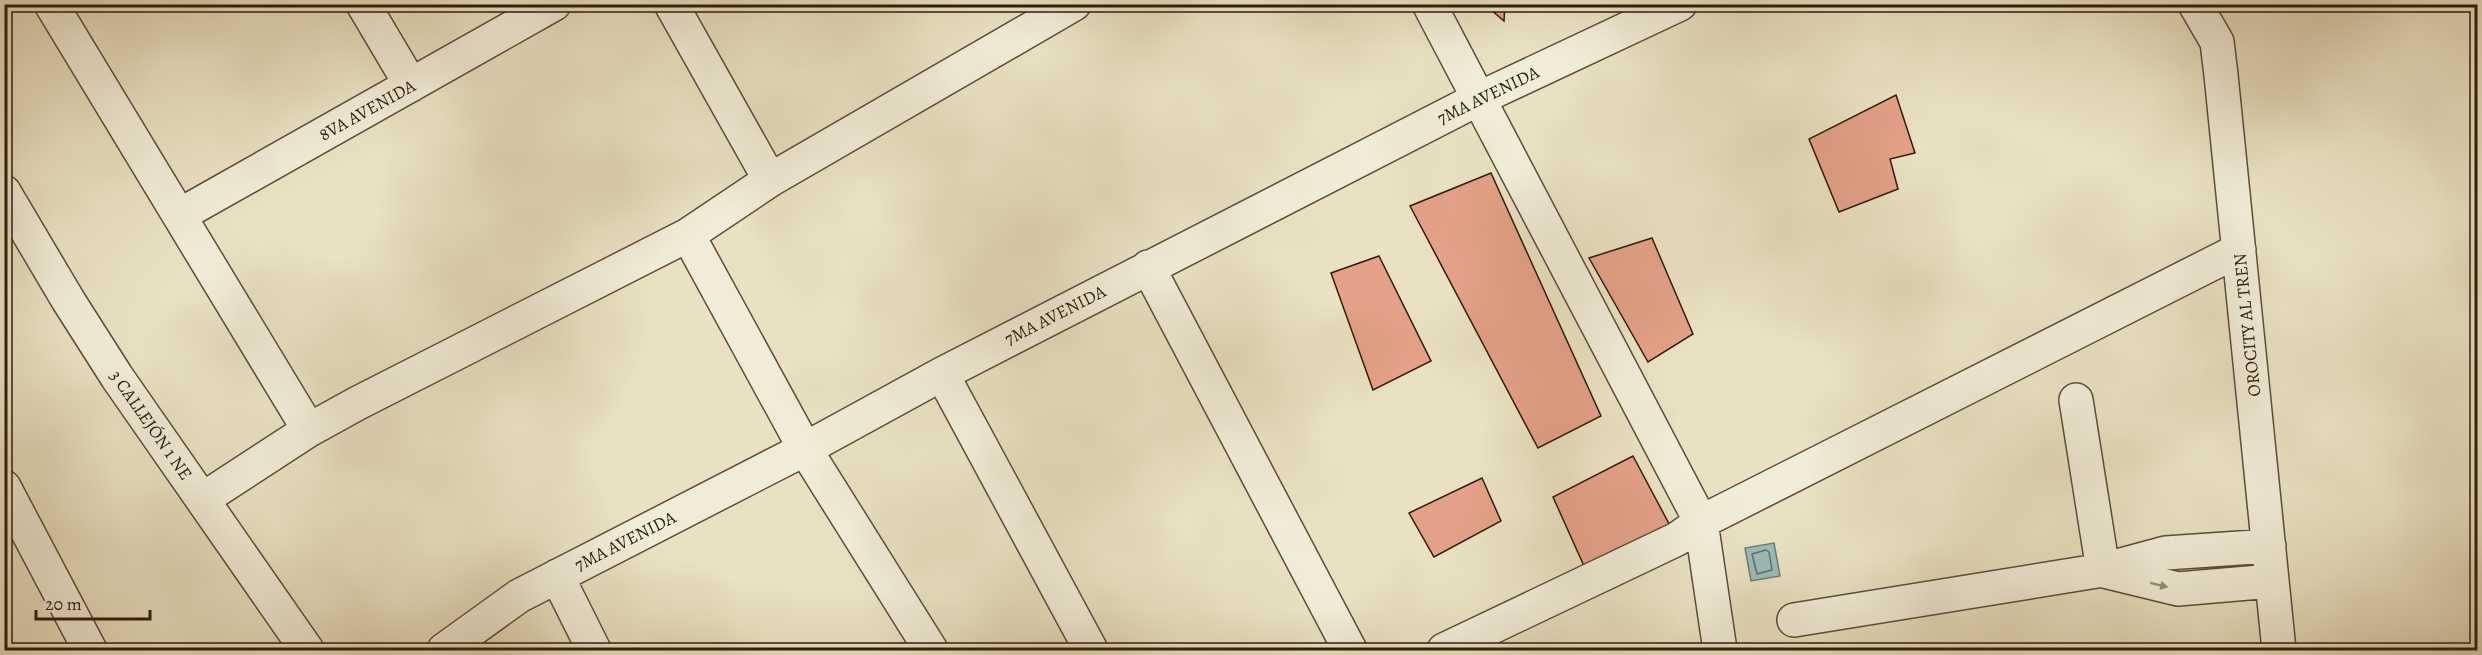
<svg xmlns="http://www.w3.org/2000/svg" width="2482" height="655" font-family="Alegreya,serif">
	<rect width="100%" height="100%" fill="#e9e1c2"/>
	<filter id="stains"><feTurbulence type="fractalNoise" baseFrequency=".00333" numOctaves="4"/><feColorMatrix values="0 0 0 0 .2 0 0 0 0 .09 0 0 0 0 .02 0 0 0 .5 -.17"/></filter>
	<radialGradient id="worn" r=".72"><stop offset=".6" stop-color="#630" stop-opacity="0"/><stop offset="1" stop-color="#630" stop-opacity=".3"/></radialGradient>
	<path fill="#9abcbb" stroke="#6e7c75" stroke-width="1.5" d="M1774,543l6,33 -29,5 -6,-33z"/>
	<g fill="none" stroke-linecap="round" stroke-linejoin="round">
		<path stroke="#646c64" stroke-width="1.5" d="M1766,550l3,2 3,18 -15,4 -5,-20z"/>
	</g>
	<path fill="#e4a187" stroke="#2d1c0c" stroke-width="1.5" d="M1484,4h21l-1,17z
		M1896,95l19,58 -25,6 8,30 -59,23 -30,-73z
		M1491,173l110,243 -63,32 -128,-242z
		M1652,238l41,96 -45,28 -59,-104z
		M1379,256l52,105 -58,29 -42,-117z
		M1633,456l42,79 -91,31 -31,-69z
		M1482,478l19,43 -67,36 -25,-44z"/>
	<g fill="none" stroke-linecap="round" stroke-linejoin="round">
		<defs>
			<path id="minor" d="M51,4l258,426
				M363,4l48,81
				M671,4l99,176
				M1429,4l272,518 19,128
				M2195,4l22,38 4,33 58,575
				M4,192l64,108 49,77 190,273
				M180,215l374,-211
				M688,235l117,214 126,201
				M1148,267l202,383
				M942,374l149,276
				M2076,400l27,170
				M4,487l86,163
				M203,499l106,-69 49,-27 330,-168 82,-55 304,-176
				M2104,571l74,18 94,-8
				M557,576l37,74
				M1794,620l309,-50 63,-17 103,-7
				M444,650l75,-54 286,-147 137,-75 538,-276 200,-94
				M1444,650l233,-111 24,-17 538,-272"/>
		</defs>
		<use href="#minor" stroke="#5c4d3a" stroke-width="36"/>
		<use href="#minor" stroke="#f1ecd7" stroke-width="33"/>
	</g>
	<defs><path id="oneway-solid" d="M-6-.8H1V-3.2L6.5 0L1 3.2V.8H-6Z" transform="scale(1.5)"/></defs>
	<use fill="#998e7c" href="#oneway-solid" transform="translate(2159 585) rotate(14)"/>
	<g text-anchor="middle" dominant-baseline="central" stroke-width="6" stroke-linejoin="round" paint-order="stroke">
		<g font-size="18" fill="#2d1c0c" stroke="#f1ecd7">
			<text transform="translate(1488 95) rotate(-26)">7MA AVENIDA</text>
			<text transform="translate(367 110) rotate(-29)">8VA AVENIDA</text>
			<text transform="translate(1055 315) rotate(-27)">7MA AVENIDA</text>
			<text transform="translate(2247 325) rotate(-96)">OROCITY AL TREN</text>
			<text transform="translate(151 425) rotate(55)">3 CALLEJÓN 1 NE</text>
			<text transform="translate(625 541) rotate(-27)">7MA AVENIDA</text>
		</g>
	</g>
	<rect width="2482" height="655" fill="none" stroke="#e9e1c2" stroke-width="24"/>
	<rect x="6" y="6" width="2470" height="643" fill="none" stroke="#2d1c0c" stroke-width="3"/>
	<rect x="12" y="12" width="2458" height="631" fill="none" stroke="#2d1c0c" stroke-width="1.5"/>
	<path d="M36 610v9h114v-9" fill="none" stroke="#2d1c0c" stroke-width="3"/>
	<text x="45" y="610" font-size="18" fill="#2d1c0c" stroke="#f1ecd7" stroke-width="4.5" paint-order="stroke">20 m</text>
	<rect width="100%" height="100%" filter="url(#stains)"/>
	<rect width="100%" height="100%" fill="url(#worn)"/>
</svg>
